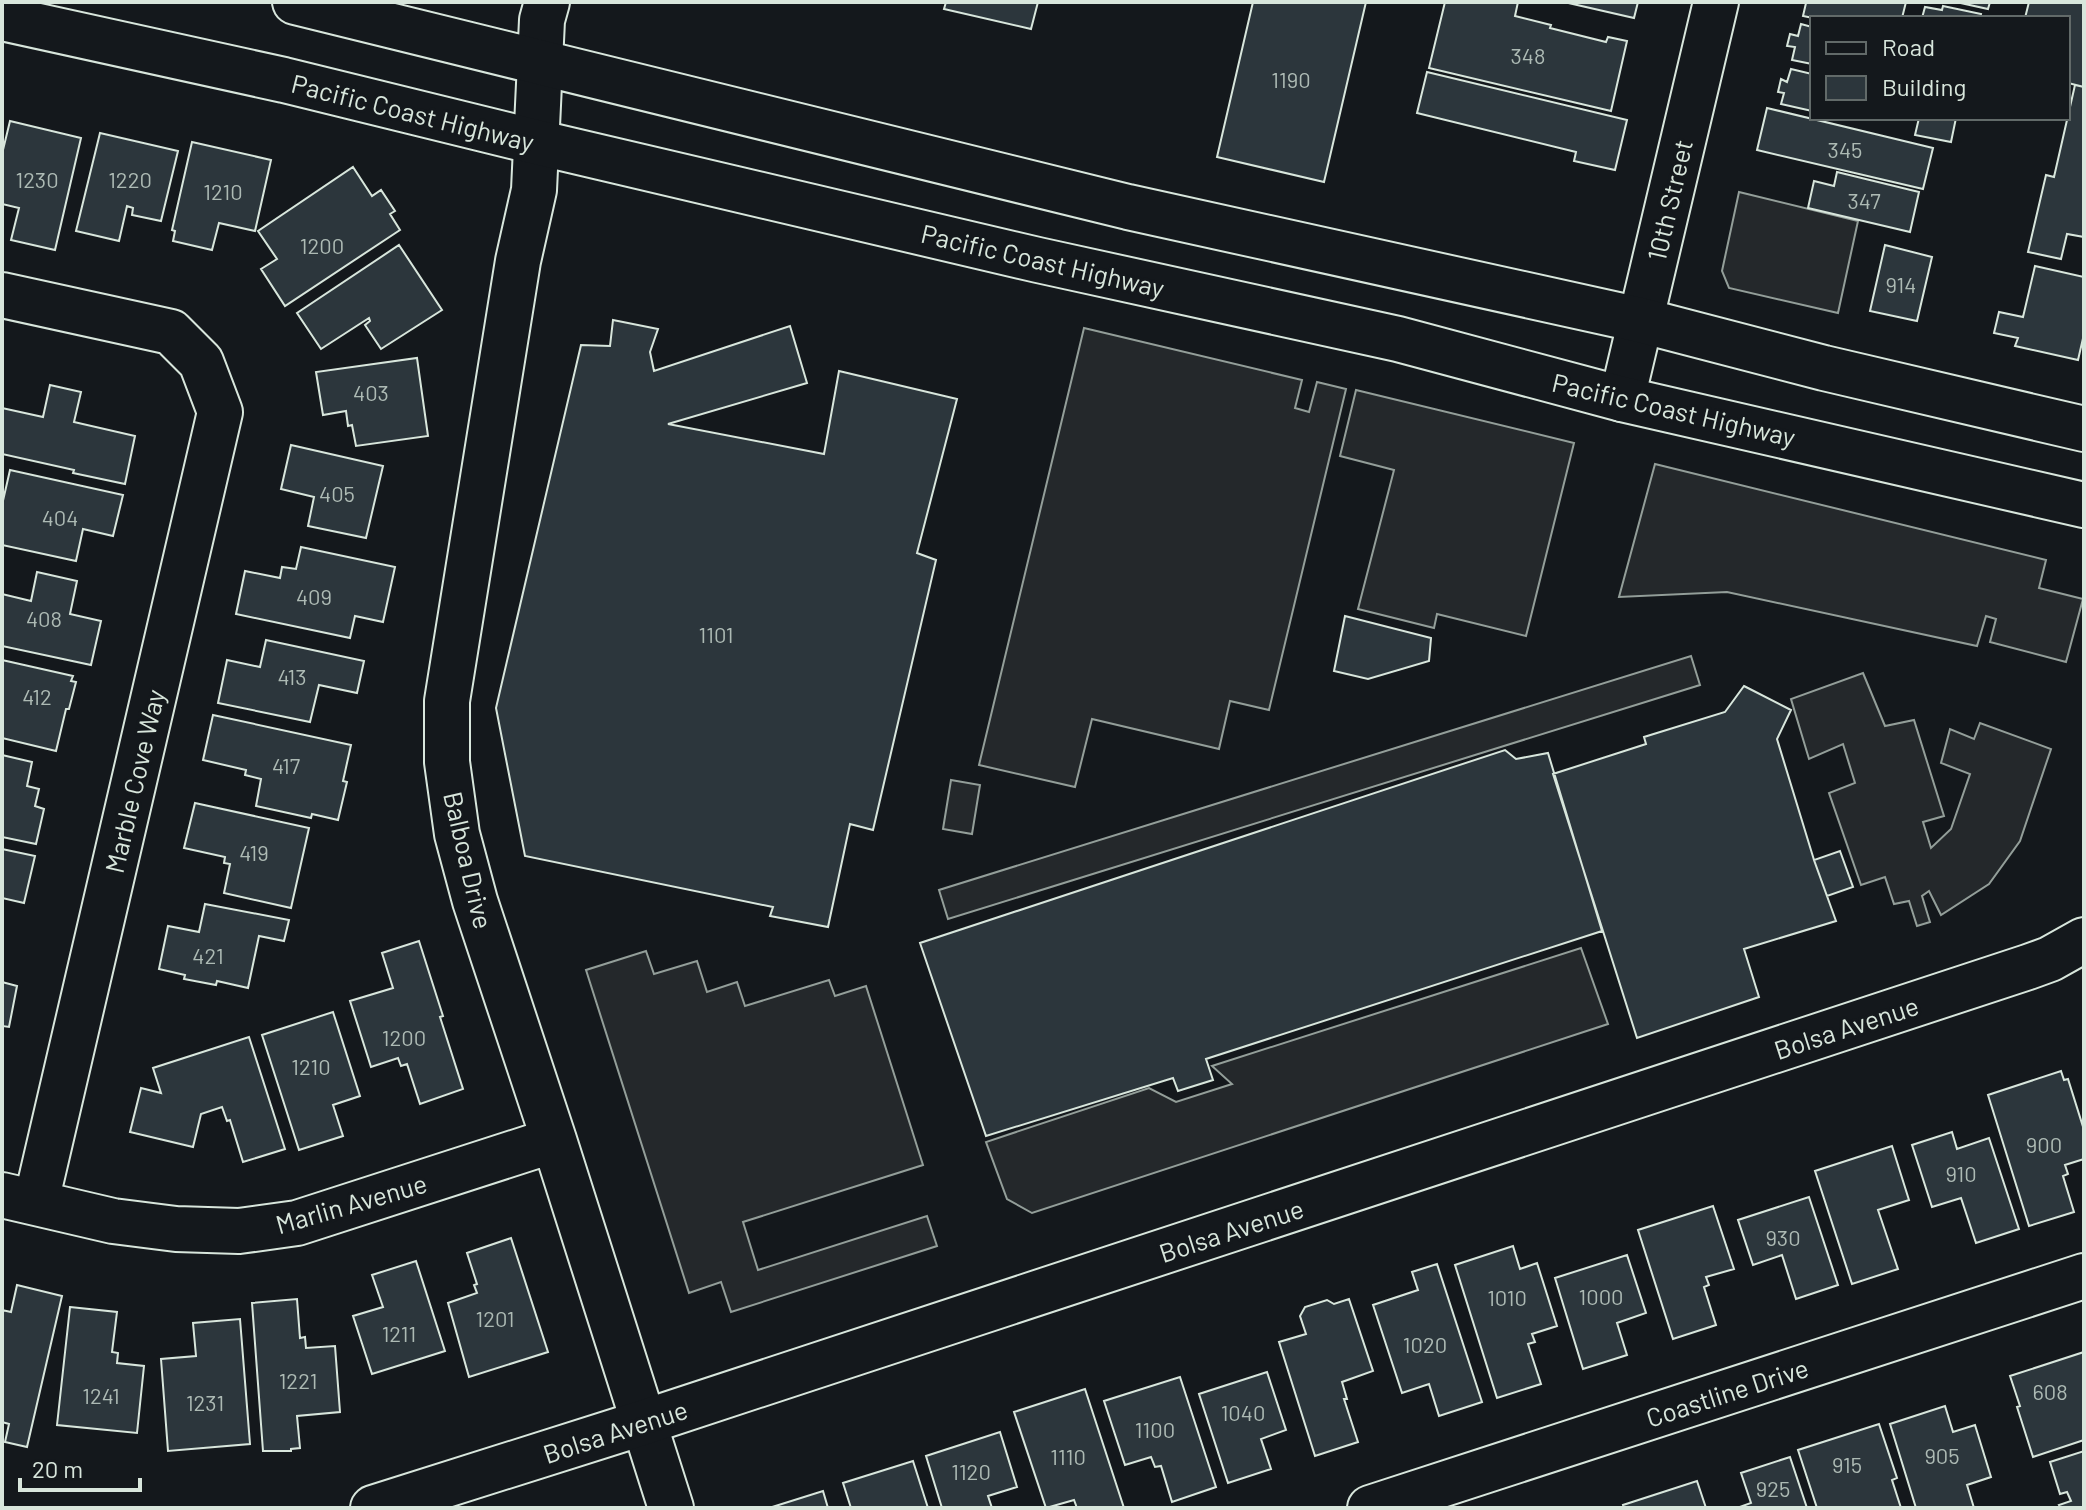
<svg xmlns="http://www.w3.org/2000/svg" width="2086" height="1510" font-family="Barlow,sans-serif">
	<rect width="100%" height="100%" fill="#14181c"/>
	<path fill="#24282b" stroke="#939e99" stroke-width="2" d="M1739,192l119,29 -20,92 -109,-25 -7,-17z
		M1084,328l218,52 -7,28 14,4 8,-30 29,7 -77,321 -39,-9 -11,48 -127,-30 -17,68 -96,-22z
		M1356,390l218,53 -48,193 -89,-22 -3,14 -76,-19 36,-139 -54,-14z
		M1655,464l391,96 -7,28 44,11 -17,63 -76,-20 6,-23 -10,-3 -9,30 -250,-54 -108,5z
		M1691,656l9,29 -752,234 -9,-29z
		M1863,673l22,53 29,-6 30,96 -21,6 8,26 20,-19 19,-55 -29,-11 9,-34 24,10 6,-16 71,26 -31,92 -31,43 -48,31 -12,-24 -7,5 8,26 -13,4 -8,-25 -15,3 -9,-27 -24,8 -32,-92 26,-10 -12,-39 -34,15 -18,-60z
		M951,780l29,5 -8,49 -29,-5z
		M1581,948l27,76 -576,189 -25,-14 -21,-57 163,-54 27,14 56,-18 -20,-18z
		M646,951l8,23 43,-13 10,31 30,-10 8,24 84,-26 6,16 31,-10 57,179 -180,57 15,48 169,-54 10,30 -206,66 -10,-30 -32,11 -103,-323z"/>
	<path fill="#2c363c" stroke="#d8e6dc" stroke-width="2" d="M946,2h92l-7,27 -87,-20z
		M1253,2h113l-42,180 -107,-25z
		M1445,2h73l-3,14 36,9 -1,3 56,14 2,-5 19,4 -16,70 -182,-43z
		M1564,2h74l-4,16z
		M1800,2h106l-4,16h-89l-10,-2 3,-13z
		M1956,2h34l-2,7z
		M2029,2h55v85l-16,-4v-65h-43z
		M1943,6l38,8 -1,4h-58l3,-11 17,3z
		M1801,24l11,3v37l-20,-4 3,-13 -8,-1 3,-12 8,2z
		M1791,69l21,5v37l-31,-7 3,-11 -6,-1 3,-13 6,3z
		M1427,72l200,48 -12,50 -41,-9 2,-9 -159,-39z
		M2075,85l9,2v150l-17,-3 -6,25 -33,-7 18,-77 8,2z
		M1767,108l166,40 -10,41 -166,-39z
		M1919,118h37l-5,24 -36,-7z
		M10,121l71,17 -26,112 -44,-10 8,-32 -17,-4v-50z
		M100,133l78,18 -17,70 -29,-6 1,-7 -6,-2 -8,35 -43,-10z
		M192,142l79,18 -16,71 -36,-8 -7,27 -39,-9 2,-10 -3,-1z
		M353,167l19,29 9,-6 14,21 -5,3 10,16 -115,76 -24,-37 16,-10 -19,-28z
		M1837,172l82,20 -9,40 -102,-24 6,-27 20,5z
		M399,245l43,65 -61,39 -16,-24 5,-4 -1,-3 -48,31 -24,-36z
		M1885,245l47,12 -15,64 -47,-10z
		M2035,266l49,11v57l-6,26 -63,-14 3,-8 -24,-5 5,-21 24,5z
		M613,320l45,9 -8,23 4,19 136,-45 17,57 -139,41 156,30 15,-83 118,28 -40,154 19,7 -63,270 -23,-6 -22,103 -58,-11 3,-9 -248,-51 -29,-148 85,-363 29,1z
		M417,358l11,78 -72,10 -4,-21 -4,1 -2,-15 -23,4 -7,-43z
		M50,385l31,7 -7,30 61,14 -10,48 -52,-11 1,-3 -72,-16v-46l41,9z
		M291,445l92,21 -17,72 -58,-12 6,-29 -33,-8z
		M10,470l113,25 -10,41 -30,-7 -7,32 -74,-16v-40z
		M301,547l94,20 -12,55 -28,-6 -5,22 -114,-24 9,-43 35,7 2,-11 14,2z
		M37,572l40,9 -7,33 31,7 -10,44 -89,-19v-52l29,7z
		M1345,616l86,22 -2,23 -61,18 -34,-8z
		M266,640l98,21 -7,32 -38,-8 -9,37 -92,-19 9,-43 33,7z
		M2,660l71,16 -2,5 5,1 -7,27h-3l-10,42 -54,-13z
		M1744,686l47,24 -14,29 37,121 22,61 -92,28 15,48 -122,41 -84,-264 93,-30 -2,-7 81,-25z
		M213,715l138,30 -8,36 4,1 -9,38 -26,-6 -1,4 -55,-12 5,-27 -16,-4 1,-5 -43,-10z
		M1505,750l11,9 32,-6 54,178 -396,128 7,21 -35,11 -5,-13 -187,58 -66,-193z
		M2,755l30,7 -5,24 12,3 -4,17 9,3 -8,35 -34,-7z
		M195,803l114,25 -18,80 -67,-15 6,-29 -6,-1 1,-6 -41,-9z
		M2,849l33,7 -11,47 -22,-5z
		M1840,851l13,36 -26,9 -13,-36z
		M205,904l84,16 -5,21 -25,-5 -11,52 -31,-7 -1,4 -32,-6 1,-4 -26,-6 9,-43 31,6z
		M419,941l24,75 -3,1 23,72 -43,15 -13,-40 -6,2 -3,-8 -27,9 -21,-66 43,-13 -11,-35z
		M2,982l15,4 -8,41 -7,-1z
		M333,1012l27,84 -27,9 10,31 -44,14 -37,-115z
		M249,1037l36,112 -42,13 -13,-42 -3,1 -5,-14 -21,7 -8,33 -63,-15 11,-44 20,5 -8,-25z
		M2061,1071l3,9 4,-1 16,51v29l-19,6 3,9 -5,2 11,36 -45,14 -41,-131z
		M1952,1132l5,17 32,-11 30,91 -43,14 -15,-45 -29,9 -20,-62z
		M1892,1146l17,54 -31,10 20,59 -46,15 -37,-113z
		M1809,1197l29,88 -42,14 -14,-44 -29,10 -15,-45z
		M1713,1206l21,63 -28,8 3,8 -5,2 12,38 -43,14 -35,-109z
		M511,1238l37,114 -79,25 -21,-74 29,-10 -3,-8 3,-1 -10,-31z
		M1513,1246l7,23 17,-6 20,63 -25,8 3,8 -7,2 13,40 -44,14 -42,-133z
		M1627,1255l19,58 -29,10 10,32 -44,14 -28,-91z
		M416,1261l29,90 -73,23 -19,-58 30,-9 -11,-32z
		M1437,1264l45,138 -43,14 -10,-32 -27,9 -29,-88 45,-15 -6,-18z
		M17,1285l45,11 -35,151 -22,-5 4,-18 -7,-2v-112l9,2z
		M297,1299l3,39 5,-1 1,11 29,-2 5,66 -43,4 3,32 -9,1v2h-28l-11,-148z
		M1349,1299l24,72 -31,11 5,17h-3l14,43 -43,14 -36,-114 27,-8 -6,-18 5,-9 22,-7 7,4z
		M70,1307l47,5 -5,40 6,1 -1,10 27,3 -7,67 -80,-8z
		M240,1319l10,125 -82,7 -7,-92 35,-3 -3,-33z
		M2084,1352v88l-51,17 -16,-50 3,-1 -10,-30z
		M1267,1372l19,58 -25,9 10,30 -43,14 -29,-89z
		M1180,1377l36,110 -44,15 -11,-36 -6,1 -4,-10 -26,8 -21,-64z
		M1085,1389l39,119h-47l-3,-8 -28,8 -32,-96z
		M1945,1406l8,26 22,-7 16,52 -24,8 7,23h-58l-26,-84z
		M1879,1424l18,54 -5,2 9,28h-84l-19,-58z
		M1000,1432l17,55 -29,9 4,12h-50l-16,-52z
		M2084,1451v57h-23l-2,-3 12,-4 -4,-9 -7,2 -10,-32z
		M1790,1457l17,51h-70l14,-5 -10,-30z
		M913,1461l15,47h-77l-8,-25z
		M1697,1481l9,27h-82l-1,-3z
		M823,1491l5,17h-59z"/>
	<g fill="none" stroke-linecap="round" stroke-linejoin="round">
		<defs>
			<path id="minor" d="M547,2l-5,18 -8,170 -16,71 -71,440v61l10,72 18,67 79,239 117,368
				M2,295l169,37 30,30 19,50 -184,790
				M1622,399l94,-397
				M2,1195l111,26 63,8 63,2 58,-8 257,-83
				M1370,1508l714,-232"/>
			<path id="major" d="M373,1508l272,-86 1383,-455 22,-8 34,-19"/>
			<path id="highway" d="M295,2l833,205 512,113 184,48 260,61
				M2,18l282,62 252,62 502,118 360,79 224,60 462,106"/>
		</defs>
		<use href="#minor" stroke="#d8e6dc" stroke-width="48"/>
		<use href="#major" stroke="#d8e6dc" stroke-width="48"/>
		<use href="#highway" stroke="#d8e6dc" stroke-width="48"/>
		<use href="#minor" stroke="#14181c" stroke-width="44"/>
		<use href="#major" stroke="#14181c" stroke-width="44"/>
		<use href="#highway" stroke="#14181c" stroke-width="44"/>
	</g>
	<g text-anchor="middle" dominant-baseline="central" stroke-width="6" stroke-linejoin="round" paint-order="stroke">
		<g font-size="22" fill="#adbab4">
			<text x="1528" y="55">348</text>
			<text x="1291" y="79">1190</text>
			<text x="1845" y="149">345</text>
			<text x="37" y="179">1230</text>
			<text x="130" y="179">1220</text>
			<text x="223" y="191">1210</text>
			<text x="1864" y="200">347</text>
			<text x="322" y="245">1200</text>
			<text x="1901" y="284">914</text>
			<text x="371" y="392">403</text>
			<text x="337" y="493">405</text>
			<text x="60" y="517">404</text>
			<text x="314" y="596">409</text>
			<text x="44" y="618">408</text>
			<text x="716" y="634">1101</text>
			<text x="292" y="676">413</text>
			<text x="37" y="696">412</text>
			<text x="286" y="765">417</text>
			<text x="254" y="852">419</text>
			<text x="208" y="955">421</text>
			<text x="404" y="1037">1200</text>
			<text x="311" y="1066">1210</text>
			<text x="2044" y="1144">900</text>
			<text x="1961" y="1173">910</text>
			<text x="1783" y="1237">930</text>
			<text x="1601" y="1296">1000</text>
			<text x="1507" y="1297">1010</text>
			<text x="495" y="1318">1201</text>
			<text x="399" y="1333">1211</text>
			<text x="1425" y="1344">1020</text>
			<text x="298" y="1380">1221</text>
			<text x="2050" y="1391">608</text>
			<text x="101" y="1395">1241</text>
			<text x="205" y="1402">1231</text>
			<text x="1243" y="1412">1040</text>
			<text x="1155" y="1429">1100</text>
			<text x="1942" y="1455">905</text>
			<text x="1068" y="1456">1110</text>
			<text x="1847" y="1464">915</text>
			<text x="971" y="1471">1120</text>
			<text x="1773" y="1488">925</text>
		</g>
		<g font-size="26" fill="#d8e6dc" stroke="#14181c">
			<text transform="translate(413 112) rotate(14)">Pacific Coast Highway</text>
			<text transform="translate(1669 200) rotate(-77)">10th Street</text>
			<text transform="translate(1043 260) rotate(13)">Pacific Coast Highway</text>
			<text transform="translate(1674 409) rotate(13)">Pacific Coast Highway</text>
			<text transform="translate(134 781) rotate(-77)">Marble Cove Way</text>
			<text transform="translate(469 860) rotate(77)">Balboa Drive</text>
			<text transform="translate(1846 1027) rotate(-18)">Bolsa Avenue</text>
			<text transform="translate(351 1203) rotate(-16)">Marlin Avenue</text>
			<text transform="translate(1231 1230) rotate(-18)">Bolsa Avenue</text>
			<text transform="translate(1727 1392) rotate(-18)">Coastline Drive</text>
			<text transform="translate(615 1431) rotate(-18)">Bolsa Avenue</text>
		</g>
	</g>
	<rect width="2086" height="1510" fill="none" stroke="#d8e6dc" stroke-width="8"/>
	<rect x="1810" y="16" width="260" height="104" fill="#14181c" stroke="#626a69" stroke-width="2"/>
	<rect x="1826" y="42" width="40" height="12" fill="#14181c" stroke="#626a69" stroke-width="2"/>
	<text x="1882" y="56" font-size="24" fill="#d8e6dc">Road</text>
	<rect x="1826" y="76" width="40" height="24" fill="#2c363c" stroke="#626a69" stroke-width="2"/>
	<text x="1882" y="96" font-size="24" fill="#d8e6dc">Building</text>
	<path d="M20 1478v12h120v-12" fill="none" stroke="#d8e6dc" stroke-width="4"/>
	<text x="32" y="1478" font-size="24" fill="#d8e6dc" stroke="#14181c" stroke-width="6" paint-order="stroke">20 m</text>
</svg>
